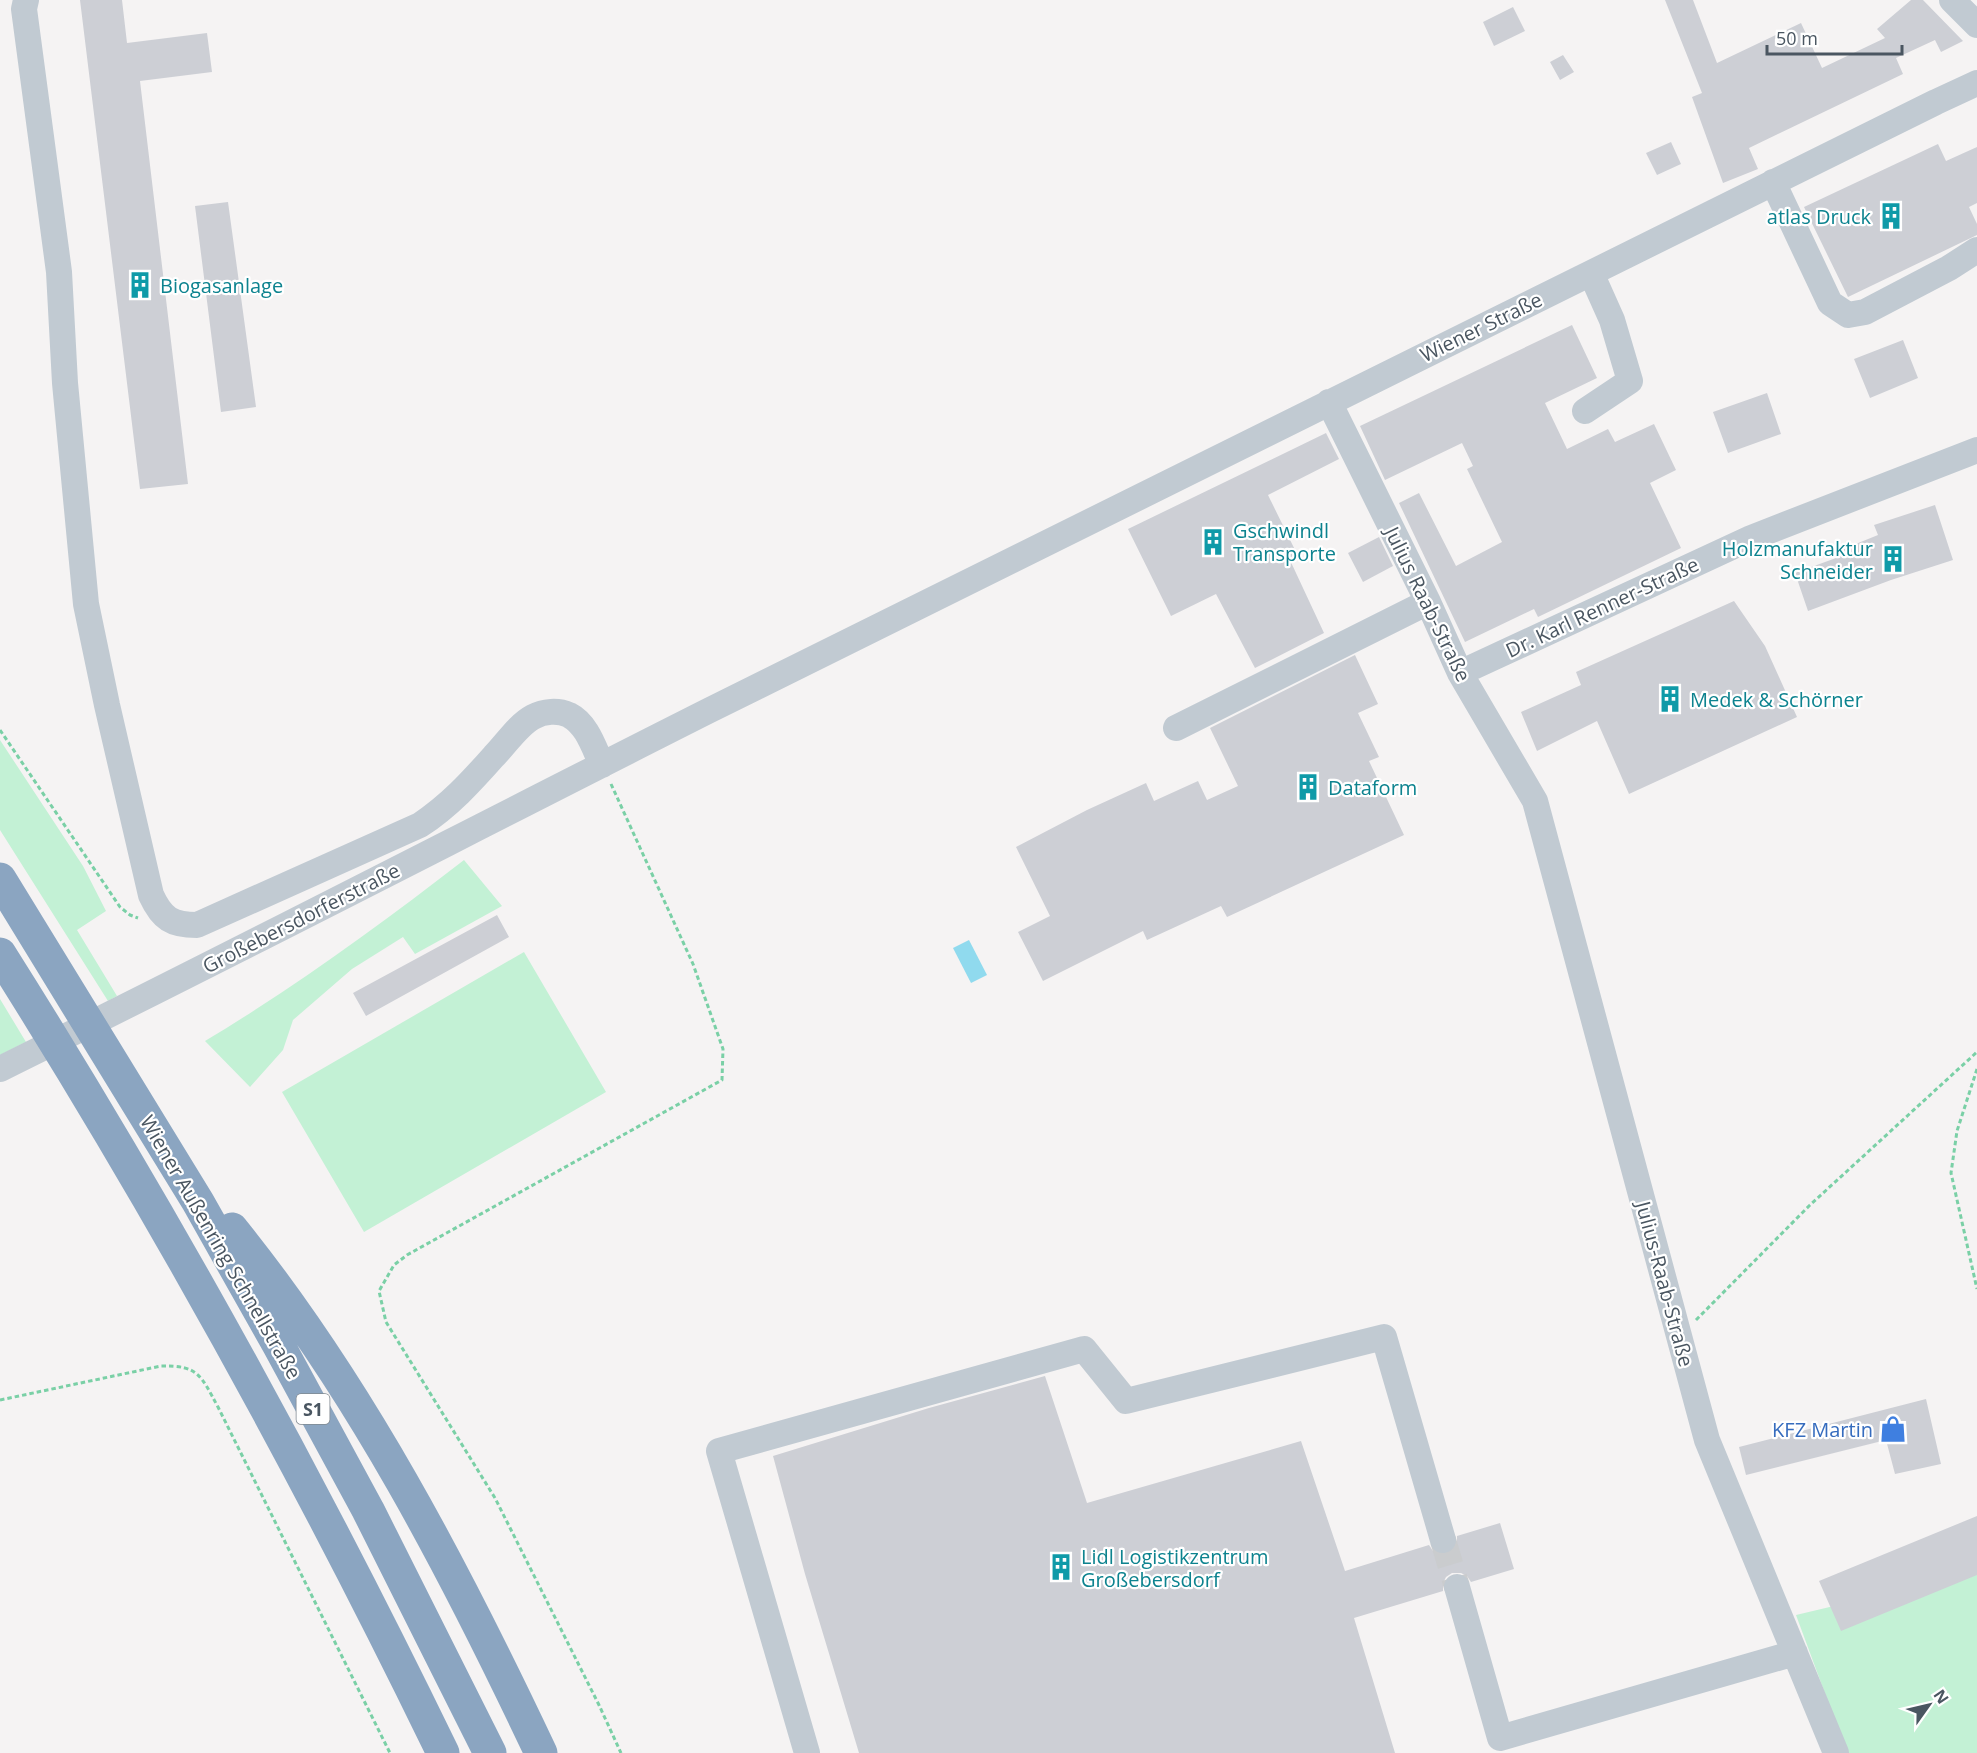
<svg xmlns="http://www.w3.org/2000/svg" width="1977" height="1753" font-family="'Open Sans',sans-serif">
	<rect width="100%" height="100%" fill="#f5f3f3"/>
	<path fill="#c3f1d5" d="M0,740l83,126 23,45 -29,19 40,66 -9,5 -108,-171z
		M464,860l38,46 -87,48 -12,-17 -51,32 -59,51 -10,30 -33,37 -45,-46c90,-54 175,-116 259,-181z
		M524,952l82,140 -242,140 -82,-140z
		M0,999l26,43 -26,13z
		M1977,1572v181h-130l-51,-138z"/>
	<path fill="#90daee" d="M969,940l18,35 -16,8 -18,-35z"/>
	<path fill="#cdcfd5" d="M80,0h42l5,43 80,-10 5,39 -72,9 48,403 -48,5z
		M1665,0h28l24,63 84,-40 21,45 63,-30 -8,-9 34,-29h12l40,41 -22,11 -6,-12 -39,18 7,16 -154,74 9,21 -35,14 -31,-86 10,-4z
		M1513,7l12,24 -31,15 -11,-24z
		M1563,55l11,17 -14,8 -10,-18z
		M1671,142l10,22 -24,11 -11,-22z
		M1938,144l8,17 31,-14v56l-8,4 8,17v11l-129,62 -44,-90z
		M228,202l28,205 -35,5 -26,-206z
		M1572,325l25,53 -52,25 22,46 41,-20 7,13 39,-18 22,46 -26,13 31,65 -143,69 -4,-8 -69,33 -66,-139 20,-10 37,73 46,-24 -35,-73 6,-3 -11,-23 -77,37 -25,-54z
		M1903,340l15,38 -48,20 -16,-39z
		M1767,393l14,41 -53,19 -15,-41z
		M1326,433l13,26 -71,36 29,59 -8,4 35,75 -69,35 -39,-74 -45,22 -43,-87z
		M1935,505l18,55 -62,20 -83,31 -13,-38 41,-15v-6l42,-17 -4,-10z
		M1379,537l14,29 -30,16 -15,-29z
		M1734,601l31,45 32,71 -168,77 -32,-73 -60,30 -16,-39 60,-27 -5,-13z
		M1355,655l23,49 -20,9 21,44 -10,4 35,74 -177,82 -6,-11 -74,34 -4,-9 -100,50 -25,-49 32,-16 -34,-69 71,-37 59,-27 8,18 44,-20 9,19 31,-14 -28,-58z
		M497,915l12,22 -143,79 -13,-23z
		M1045,1376l42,127 214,-62 44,130 84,-26 4,6 6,3h9l6,-4 3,-6v-8l43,-13 14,46 -43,13 -4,-6 -6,-3h-9l-6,4 -3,6v8l-89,27 41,135h-536l-54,-179 -32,-118 156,-48z
		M1926,1399l15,65 -46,10 -9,-34 -140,35 -7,-28z
		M1977,1516v59l-136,56 -22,-50z"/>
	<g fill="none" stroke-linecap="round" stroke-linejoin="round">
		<path stroke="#caccce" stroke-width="26" stroke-dasharray="26 13" stroke-linecap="butt" d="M1443,1540l14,47"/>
		<path stroke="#7ad0a6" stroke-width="3" stroke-dasharray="4.5 3" stroke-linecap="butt" d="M0,730l120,177 10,8 8,3
			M611,784l82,180 30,85 -1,31 -315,175 -13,10 -15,26 7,31 109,176 104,207 22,48
			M1977,1069l-20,62 -6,42 26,116
			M1696,1320l114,-115 167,-153
			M0,1400l161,-34c38,-1 40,10 57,41l172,346"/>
		<path stroke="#c1cad2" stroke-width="26" d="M26,0l-2,9 35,263 6,111 21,221 21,101 44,190c11,24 21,30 46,30l223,-100c29,-19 51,-43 74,-69 12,-12 24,-31 39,-39 11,-6 25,-7 36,-2 18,9 25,33 33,50
			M1952,0l25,25
			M1773,182l57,121 18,12 17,-3 84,-44 28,-18
			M1329,402l99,200 32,71 75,128 172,639 129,313
			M1585,411l45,-30 -18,-61 -21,-47
			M1460,673l291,-135 226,-88
			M1176,728l252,-126
			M0,1069c237,-117 472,-239 708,-358 409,-205 819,-406 1228,-609l41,-19
			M1457,1587l43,151 295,-85
			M807,1753l-88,-302 365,-102 42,52 258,-64 59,203"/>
		<path stroke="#8ba5c1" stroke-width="33" d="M0,879l198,323 80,142 90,166 122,243
			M0,954c163,258 310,525 443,799
			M232,1229c128,159 222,340 309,524"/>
	</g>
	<defs>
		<symbol id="building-bare" viewBox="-9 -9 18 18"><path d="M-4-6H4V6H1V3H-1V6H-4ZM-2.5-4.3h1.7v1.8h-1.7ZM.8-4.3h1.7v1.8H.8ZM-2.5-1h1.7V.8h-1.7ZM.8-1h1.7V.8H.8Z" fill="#0f9aa8" stroke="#fff" stroke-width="2.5" paint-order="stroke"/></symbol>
		<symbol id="shop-bare" viewBox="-9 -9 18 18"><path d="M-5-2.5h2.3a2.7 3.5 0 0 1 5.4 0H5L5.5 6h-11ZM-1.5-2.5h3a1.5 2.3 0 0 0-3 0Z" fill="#3f7fe0" stroke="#fff" stroke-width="2.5" paint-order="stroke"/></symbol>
	</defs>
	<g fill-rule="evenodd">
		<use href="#building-bare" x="1872" y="197" width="38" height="38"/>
		<use href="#building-bare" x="121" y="266" width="38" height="38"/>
		<use href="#building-bare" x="1194" y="523" width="38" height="38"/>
		<use href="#building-bare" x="1874" y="540" width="38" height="38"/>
		<use href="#building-bare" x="1651" y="680" width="38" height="38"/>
		<use href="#building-bare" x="1289" y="768" width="38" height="38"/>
		<use href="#shop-bare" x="1874" y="1410" width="38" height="38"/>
		<use href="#building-bare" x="1042" y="1548" width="38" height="38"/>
	</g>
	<g text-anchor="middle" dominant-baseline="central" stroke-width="4.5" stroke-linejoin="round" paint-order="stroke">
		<rect fill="#fff" stroke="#808990" stroke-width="1.5" x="296.5" y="1394" width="33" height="30" rx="4.5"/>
		<g font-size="18" font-weight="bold" fill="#4a5661">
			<text x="313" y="1409">S1</text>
		</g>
		<g font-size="20" fill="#0d838f" stroke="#fff" text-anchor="start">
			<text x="1871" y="216" text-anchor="end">atlas Druck</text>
			<text x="160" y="285">Biogasanlage</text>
			<text x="1233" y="530">Gschwindl<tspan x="1233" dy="23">Transporte</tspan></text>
			<text x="1873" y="548" text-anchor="end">Holzmanufaktur<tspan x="1873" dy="23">Schneider</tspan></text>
			<text x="1690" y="699">Medek &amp; Schörner</text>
			<text x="1328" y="787">Dataform</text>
			<text x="1081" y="1556">Lidl Logistikzentrum<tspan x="1081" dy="23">Großebersdorf</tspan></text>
		</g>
		<g font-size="20" fill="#4a5661" stroke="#fff">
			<text transform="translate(1481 327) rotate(-26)">Wiener Straße</text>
			<text transform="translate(1428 604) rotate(64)">Julius Raab-Straße</text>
			<text transform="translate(1602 607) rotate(-25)">Dr. Karl Renner-Straße</text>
			<text transform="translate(301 918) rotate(-27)">Großebersdorferstraße</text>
			<text transform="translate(221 1247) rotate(60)">Wiener Außenring Schnellstraße</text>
			<text transform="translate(1665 1284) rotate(75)">Julius-Raab-Straße</text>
		</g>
		<g font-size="20" fill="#366cbe" stroke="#fff" text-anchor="end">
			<text x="1873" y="1429">KFZ Martin</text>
		</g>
	</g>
	<g transform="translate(1929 1705) rotate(56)" stroke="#ffffff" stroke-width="4.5" paint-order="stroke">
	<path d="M0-4.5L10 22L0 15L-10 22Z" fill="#4a5661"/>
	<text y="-9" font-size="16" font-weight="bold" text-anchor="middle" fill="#4a5661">N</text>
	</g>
	<path d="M1767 45v9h135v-9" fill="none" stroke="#4a5661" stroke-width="3"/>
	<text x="1776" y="45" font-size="18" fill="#4a5661" stroke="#ffffff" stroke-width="4.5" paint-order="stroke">50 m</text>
</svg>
